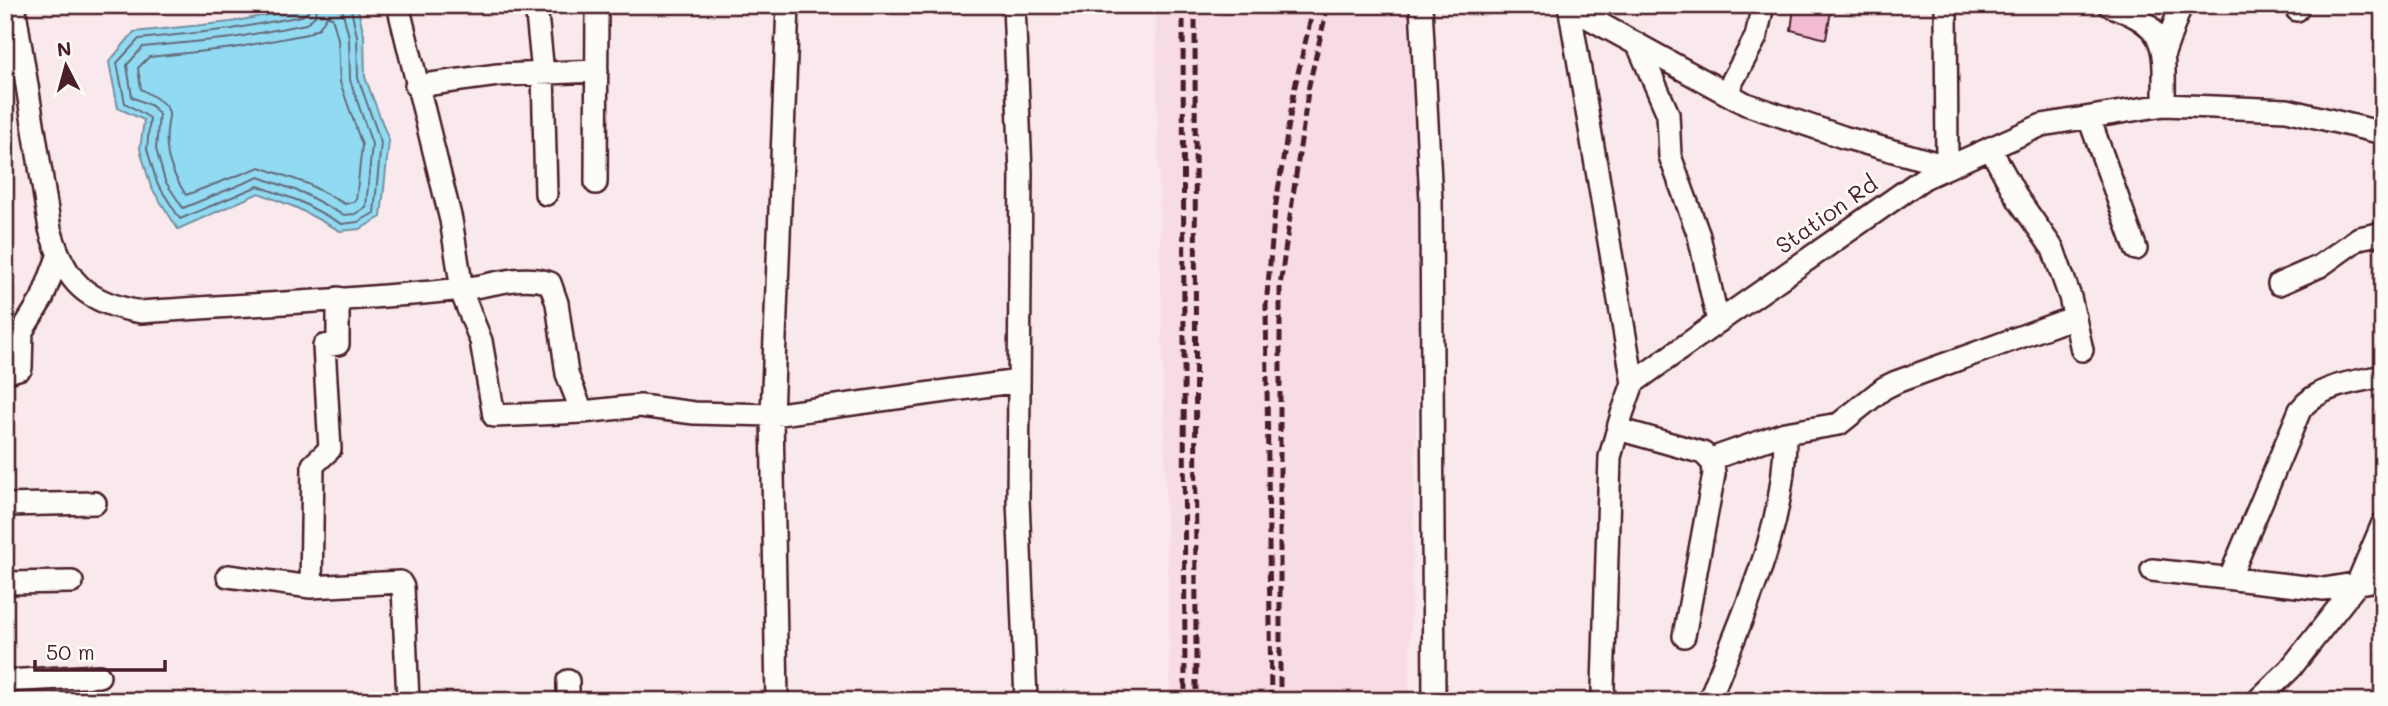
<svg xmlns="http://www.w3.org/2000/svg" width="2388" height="706" font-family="Mali,sans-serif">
	<rect width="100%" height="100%" fill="#fae9ec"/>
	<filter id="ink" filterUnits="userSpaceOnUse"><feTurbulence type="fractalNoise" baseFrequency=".0143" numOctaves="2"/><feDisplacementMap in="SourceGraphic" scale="14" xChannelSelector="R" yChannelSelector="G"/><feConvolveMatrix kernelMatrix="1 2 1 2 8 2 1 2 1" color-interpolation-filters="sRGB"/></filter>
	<g filter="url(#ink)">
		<path fill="#f8dce5" d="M1155,5h272l-18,696h-239z"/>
		<path fill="#91dbf2" stroke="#7590a2" stroke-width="2" d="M319,5h38l7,30 1,42 24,64 -8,76 -21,12 -20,2 -43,-23 -38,-15 -81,36 -27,-42 -11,-38 4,-29 -26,-12 -9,-46 25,-30 97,-10z"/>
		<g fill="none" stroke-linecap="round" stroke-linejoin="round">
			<path stroke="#666a7b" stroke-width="2" d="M309,5l-1,7 -6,4 -70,13 -93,10 -22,24 8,40 25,15 -3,31 10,34 23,36 78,-33 41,15 43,23 16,-2 16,-9 7,-70 -23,-65 -1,-42 -7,-31
				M317,5l-2,11 -9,8 -73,14 -90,9 -16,18 5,32 20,9 7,8 -3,35 9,32 18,27 76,-31 44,16 40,22 12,-1 11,-7 6,-63 -22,-64 -1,-43 -8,-32
				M327,16l5,1 6,22 2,43 22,63 -6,56 -11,3 -37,-20 -48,-17 -74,28c-9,-14 -18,-30 -19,-47 -4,-38 18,-34 -26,-59l-3,-21 11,-11 85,-9 73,-14 12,-6z"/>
		</g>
		<path fill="#f3bcd4" stroke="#4a1f2b" stroke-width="2" d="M1794,8l37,3 -5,28 -35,-9z"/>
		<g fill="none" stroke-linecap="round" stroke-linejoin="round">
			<defs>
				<path id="minor" d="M14,5l36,224c15,54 37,74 91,83 107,-8 214,-11 320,-23 31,-3 59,-16 89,-6l7,20 10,71 15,38 58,-6 54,7 78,2 247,-34
					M398,5l53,215 12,76 18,45 13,75 88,-4
					M536,5l7,68 3,121
					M1014,5l7,167 -3,327 8,202
					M1421,5l10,196 3,500
					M1569,5l64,378
					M2109,5c61,22 55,41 55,100
					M1569,7l177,97 97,33 104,29 -1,-161
					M2297,10l1,-5
					M1638,45l30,69 2,42 29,80 19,86
					M2164,53l17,-48
					M416,86l82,-11 99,-4
					M1726,93l30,-56 7,-32
					M2089,118l47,131
					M1990,148l28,51 35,50 17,48 12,53
					M596,183l1,-178
					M2279,284l41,-18 39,-28 24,-5
					M5,373l16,-5 1,-37 20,-32 16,-42
					M1618,429l85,24 10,10 1,11 -30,162
					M1711,459l74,-26 54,-9 45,-36 12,-6 179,-65
					M5,505l90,-2
					M2152,570l172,19 59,-10
					M228,576l83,11 89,-5 3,5 5,114
					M2230,577l70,-167c19,-25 54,-28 83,-34
					M5,583l67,-1
					M311,587l2,-122 17,-16 -6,-103 14,-2v-46
					M5,681l94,-5
					M568,681v20
					M777,701l-5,-286 16,-410
					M1605,701l-2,-13 7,-231 12,-43 11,-31 85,-61 206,-144 118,-53 122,-20 123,5 96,23
					M1709,701c34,-89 77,-171 76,-268
					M2257,701l33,-32 67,-85 26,-61"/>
			</defs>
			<use href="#minor" stroke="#4a1f2b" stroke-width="26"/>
			<use href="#minor" stroke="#fdfcf7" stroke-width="21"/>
			<path stroke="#4a1f2b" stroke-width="5" stroke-dasharray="10 5" stroke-linecap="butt" d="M1183,5l2,696
				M1195,5l1,696
				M1280,687v-401l29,-201 19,-80
				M1271,701l-5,-395 9,-97 20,-123 19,-81"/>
		</g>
	</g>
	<g text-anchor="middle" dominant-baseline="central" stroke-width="5" stroke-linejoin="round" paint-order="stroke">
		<g font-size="23" fill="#4a1f2b" stroke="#fdfcf7">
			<text transform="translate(1826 214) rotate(-35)">Station Rd</text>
		</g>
	</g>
	<rect width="2388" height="706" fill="none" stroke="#fdfcf7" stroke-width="28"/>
	<rect x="14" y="14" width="2360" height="678" fill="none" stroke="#4a1f2b" stroke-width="2.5" filter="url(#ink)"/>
	<g transform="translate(66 66) rotate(354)" stroke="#fdfcf7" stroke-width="5" paint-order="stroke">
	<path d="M0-5L12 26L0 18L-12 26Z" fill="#4a1f2b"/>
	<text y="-10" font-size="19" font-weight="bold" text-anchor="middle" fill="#4a1f2b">N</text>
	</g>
	<path d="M35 660v10h130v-10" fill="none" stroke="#4a1f2b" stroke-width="3.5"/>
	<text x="46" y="660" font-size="21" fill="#4a1f2b" stroke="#fdfcf7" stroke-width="5" paint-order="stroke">50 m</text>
</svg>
